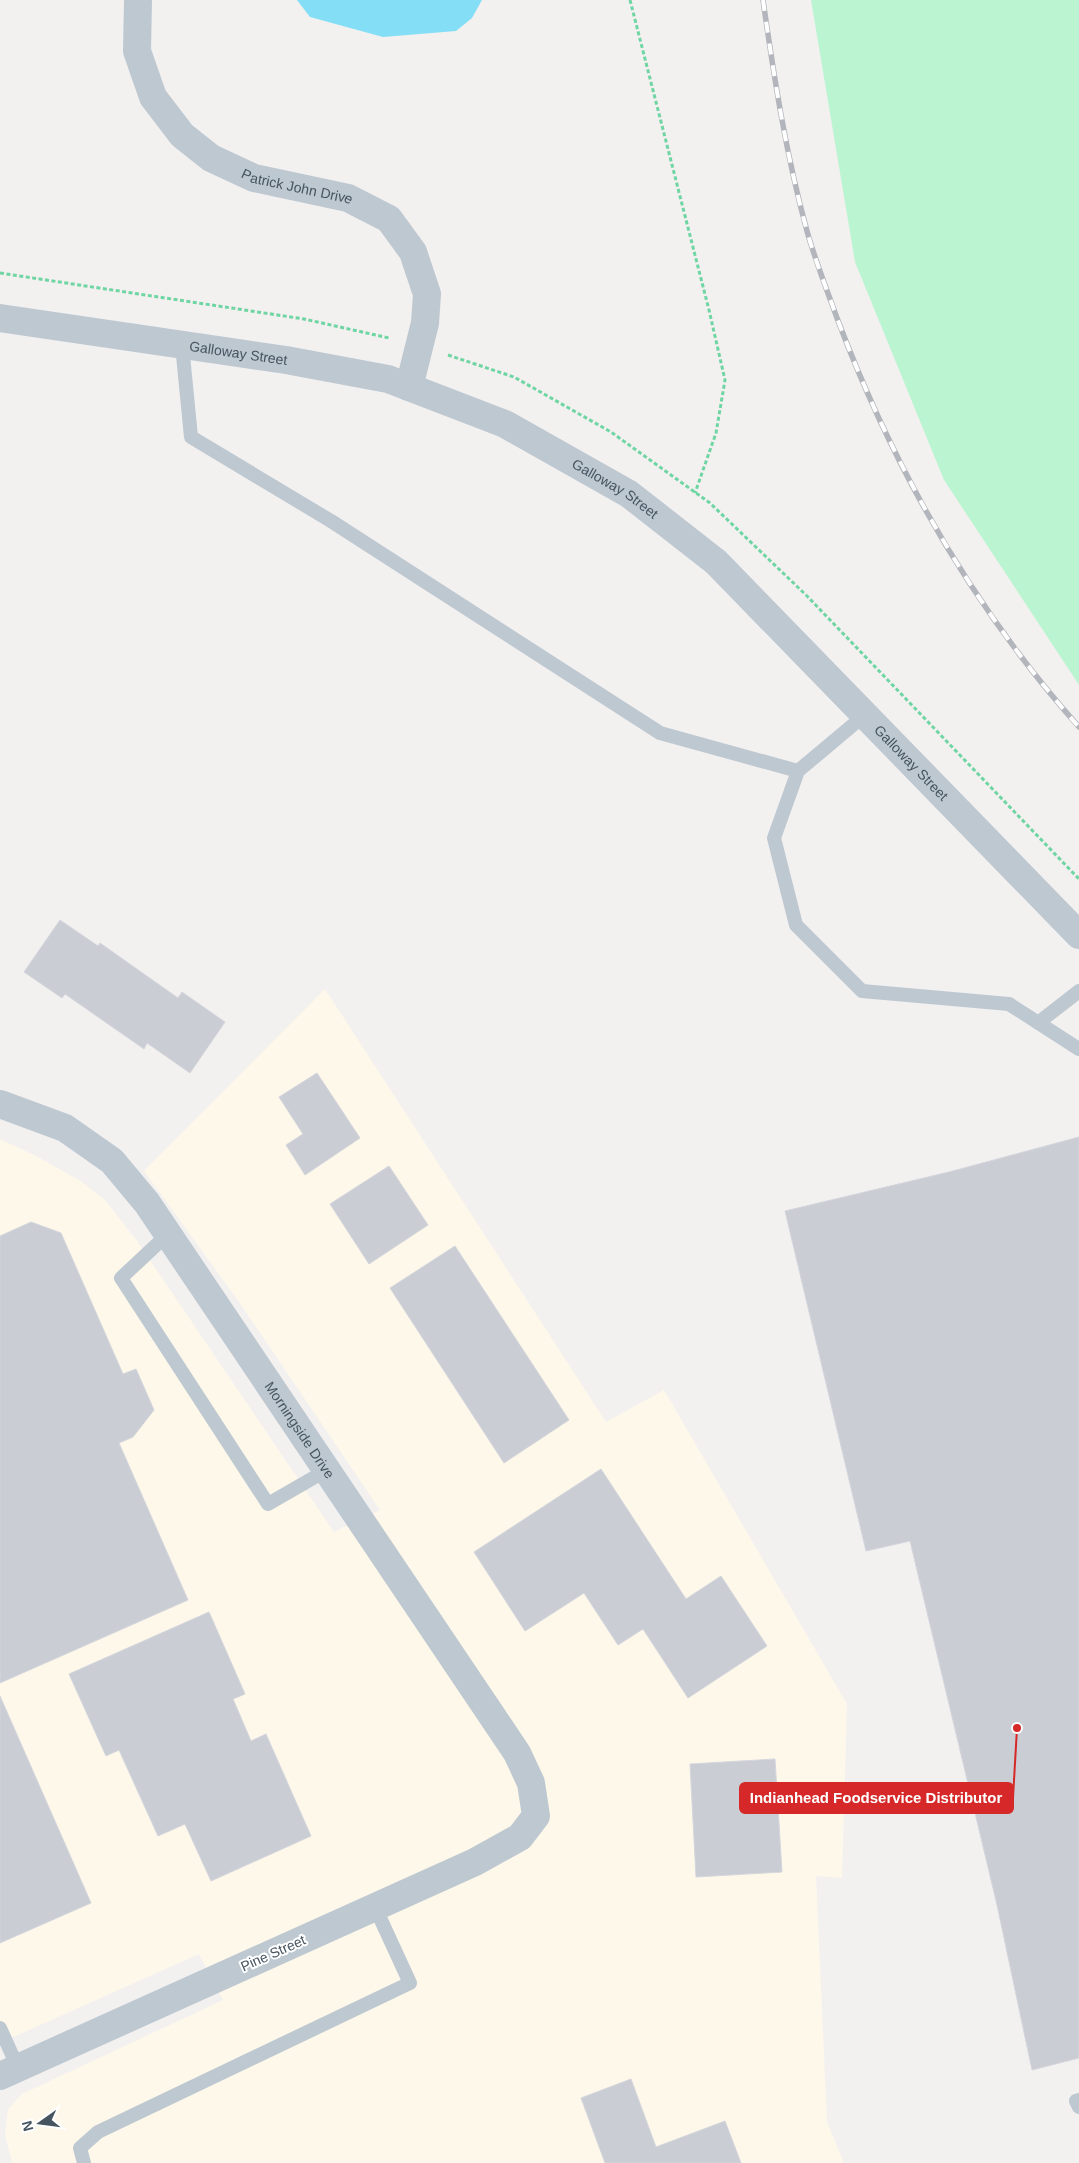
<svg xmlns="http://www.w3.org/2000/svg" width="1079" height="2163" font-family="Arial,sans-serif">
	<rect width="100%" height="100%" fill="#f3f0f0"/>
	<path fill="#fef8ea" d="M325,989l281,433 58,-32 183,314 -5,174 -26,-2 11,246 17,41h-832l-7,-29 3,-25 14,-15 201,-94 -24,-46 -199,89v-904l36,17 43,24 26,20 32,41 197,291 46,-22 -143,-211 -93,-128z"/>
	<path fill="#bbf4d1" d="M811,0h268v685l-135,-205 -89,-218z"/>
	<path fill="#84dff6" d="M297,0h185l-10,18 -16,13 -73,6 -73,-20z"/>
	<path fill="#cacdd3" stroke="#d4d6dd" d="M60,920l38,26 2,-3 78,55 4,-6 43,30 -35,51 -43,-30 -3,6 -79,-55 -3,4 -38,-26z
		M317,1073l43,65 -55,37 -19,-30 17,-11 -24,-37z
		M1079,1137v921l-47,12 -35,-165 -87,-364 -44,10 -81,-340 164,-39z
		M389,1166l39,59 -59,39 -39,-60z
		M31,1222l30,11 62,141 13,-5 18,41 -21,27 -14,6 69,157 -188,83v-447z
		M455,1246l114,174 -65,43 -114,-175z
		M601,1469l85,130 35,-23 46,70 -79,52 -45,-69 -25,16 -34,-52 -59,38 -51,-79z
		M209,1612l36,82 -12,5 18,42 15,-7 45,102 -100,45 -26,-57 -27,12 -39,-86 -13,6 -37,-82z
		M0,1696l91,207 -91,40z
		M775,1759l7,113 -86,5 -6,-113z
		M631,2079l25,68 69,-26 16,42h-136l-24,-65z"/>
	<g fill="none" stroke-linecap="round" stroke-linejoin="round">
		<path stroke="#6fd6a3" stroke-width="3" stroke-dasharray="4 2.5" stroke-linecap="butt" d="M630,0l79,310 16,70 -9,53 -21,60
			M0,273l304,46 85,19
			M448,355l66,22 97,55 99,71 97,93 272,283"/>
		<path stroke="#bdc8d1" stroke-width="14" d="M182,345l9,92 140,84 329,212 138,38
			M866,714l-68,57 -24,67 22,87 66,66 147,13 70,45
			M1038,1023l41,-32
			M168,1234l-47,44 147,226 59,-34
			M0,2028l18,40
			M1079,2100l-3,1 3,6
			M84,2163l-4,-15 18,-16 312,-149 -35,-76"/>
		<g stroke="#bdc8d1" stroke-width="28">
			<path id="s1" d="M138,0l-1,51 16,46 29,38 29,23 43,20 94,20 41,21 24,33 14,42 -2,29 -16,64"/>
			<path id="s2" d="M0,318l286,42 102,19 117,45 124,70 87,68 363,373"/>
			<path id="s3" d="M0,1104l65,24 47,33 35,42 370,550 14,30 5,33 -16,21 -45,25 -475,214"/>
		</g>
		<defs>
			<path id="rail" d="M763,0c11,77 23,155 44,231 8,29 20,59 30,87 56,149 136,290 242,409"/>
		</defs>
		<use href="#rail" stroke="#b2b6bc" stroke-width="5.5"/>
		<use href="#rail" stroke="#fff" stroke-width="4" stroke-dasharray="11" stroke-linecap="butt"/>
	</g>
	<g text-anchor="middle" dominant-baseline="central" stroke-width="4" stroke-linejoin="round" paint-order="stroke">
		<g font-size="14" fill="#465460" stroke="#fff">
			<text stroke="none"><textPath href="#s1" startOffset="276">Patrick John Drive</textPath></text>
			<text stroke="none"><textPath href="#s2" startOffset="241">Galloway Street</textPath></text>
			<text stroke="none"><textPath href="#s2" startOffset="646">Galloway Street</textPath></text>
			<text stroke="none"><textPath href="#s2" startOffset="1051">Galloway Street</textPath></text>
			<text stroke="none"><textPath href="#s3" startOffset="455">Morningside Drive</textPath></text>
			<text transform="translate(273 1953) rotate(-24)">Pine Street</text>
		</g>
	</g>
	<path fill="none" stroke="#d62828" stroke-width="2" d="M1017 1728L1013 1798"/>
	<circle fill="#d62828" stroke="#fff" stroke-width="2" cx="1017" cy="1728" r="5"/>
	<rect fill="#d62828" stroke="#d62828" stroke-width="2" x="740" y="1783" width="273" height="30" rx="5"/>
	<g font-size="15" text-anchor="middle" font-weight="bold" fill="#fff">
		<text x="876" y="1803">Indianhead Foodservice Distributor</text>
	</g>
	<g transform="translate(40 2123) rotate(256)" stroke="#ffffff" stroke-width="4" paint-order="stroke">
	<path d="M0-4L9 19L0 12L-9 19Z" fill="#465460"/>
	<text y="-8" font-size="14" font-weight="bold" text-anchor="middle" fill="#465460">N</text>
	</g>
</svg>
